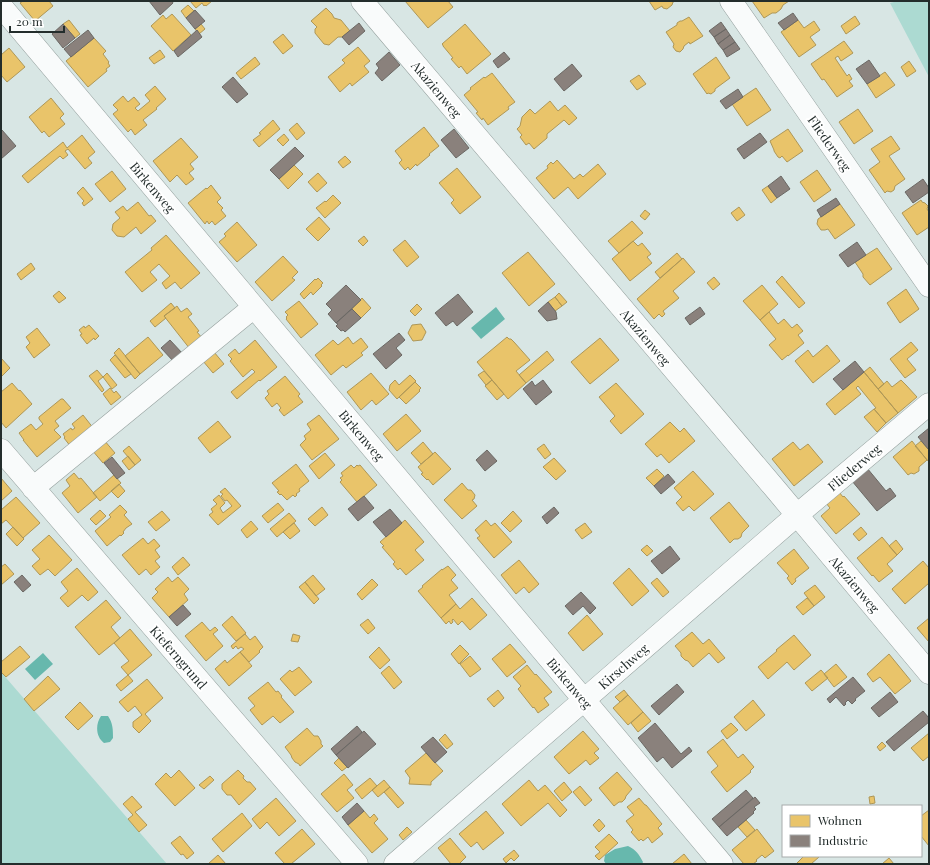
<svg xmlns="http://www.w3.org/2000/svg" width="930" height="865" font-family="'Playfair Display',serif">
	<rect width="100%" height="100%" fill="#d8e6e4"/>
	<path fill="#acdad2" d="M898,1h31v76l-39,-74z
		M1,672l166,192h-166z"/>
	<path fill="#67b8ad" d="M496,307l9,12 -24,20 -10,-11z
		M43,653l10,11 -18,16 -10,-11z
		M101,716h7c5,7 5,14 5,22l-3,4 -6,1c-8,-6 -9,-18 -3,-27z
		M628,846c8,4 11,8 15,16l-1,2h-36l-2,-3 1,-6 10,-6z"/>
	<path fill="#e9c46a" stroke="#ae9757" d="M23,1h26l4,5 -18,15 -15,-18z
		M190,1h22l-6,5 -1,-1 -1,1 -2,-3 -6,5z
		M405,1h28l1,1 1,-1h13l5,6 -25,21z
		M649,1h26l-2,1 -1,3 -5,4 -4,-1 -1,-2 -7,4z
		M752,1h37l-6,4 -2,4 -5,4h-4l-8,5z
		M188,5l6,6 -8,7 -5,-7z
		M326,8l6,6 2,4 7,2 9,11 -8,6h-4l-9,8 -5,-1 -9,-11v-4l2,-2 -6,-6z
		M172,14l19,21 -18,16 -22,-25 12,-11 3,4z
		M855,16l5,8 -14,10 -5,-8z
		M689,17l14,19 -13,8 -1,-2 -5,4 -1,3 -3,3 -4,-1 -3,-4 1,-3 -8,-12 11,-7v-2l3,-2h2z
		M69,20l11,14 -5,4 -12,-14z
		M798,20l6,8 10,-7 6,9 -10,7 6,8 -17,12 -18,-25z
		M201,24l4,5 -6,5 -4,-5z
		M465,24l26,30 -24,20 -6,-8 -2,2 -8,-9 2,-1 -10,-12v-1l-1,-1z
		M283,34l10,12 -10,8 -10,-12z
		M94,38l12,13 -3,3 6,8 -1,1 2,3 -4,3 1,2 -19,16 -22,-26z
		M844,41l9,12 -12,8 -3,-5 -3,2 12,18 2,-2 3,5 -3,2 4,5 -16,11 -13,-18 -2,1 -11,-16z
		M358,47l12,14 -6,5 5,6 -17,14 -2,-3 -10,9 -12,-15 17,-14 -3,-3z
		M9,48l16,19 -18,15 -6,-7v-20z
		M160,50l5,7 -11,7 -5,-6z
		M255,57l5,7 -19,15 -5,-6z
		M716,57l14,21 -15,11v2l-4,3 -3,-1 -1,1 -14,-20z
		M909,61l7,10 -9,6 -6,-10z
		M885,72l10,13 -19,13 -9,-14z
		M492,73l23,29 -7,5 1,2 -21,16 -5,-7 -1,2 -6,-7 2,-1 -14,-17 7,-6 -1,-1 14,-11 1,1z
		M639,75l7,9 -9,6 -7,-9z
		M155,86l11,13 -10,9 1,1 -14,11 4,5 -12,10 -4,-6 -3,3 -15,-18 5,-4 -5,-5 10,-9 5,6 6,-5 6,7 -5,4 3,3 12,-10 -5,-6z
		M756,88l15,22 -24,16 -15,-22z
		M51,98l13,16 -4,4 5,6 -16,13 -5,-6 -2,2 -13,-16z
		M550,101l8,10 7,-6 12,13 -8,7 -5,-5 -17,14v4l-13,11 -5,-6 -3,2 -6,-8 2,-2 -5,-6 3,-3 2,-9 8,-8 5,5z
		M858,109l15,22 -19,13 -15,-22z
		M273,120l7,9 -21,18 -6,-7 8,-6 -2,-1z
		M297,123l8,10 -8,7 -8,-10z
		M424,127l15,19 -10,8 1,1 -13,11 -1,-2 -6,6 -2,-3 -3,3 -6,-7 3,-3 -7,-9z
		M788,129l15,22 -16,11 -5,-6 -2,2 -2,-1 -4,-6v-1l-4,-9z
		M284,134l5,6 -6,6 -6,-6z
		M82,135l13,17 -7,6 4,5 -7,6 -17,-20 -3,2 3,4 -5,4 -3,-3 -32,27 -6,-7 41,-34 4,6z
		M891,136l9,13 -11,7 16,23 -10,7 -1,4 -3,2 -4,-1 -2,2 -16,-23 11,-8 -9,-13z
		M181,138l17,19 -8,7 4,5 -5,4 5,6 -8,6 -9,-10 -7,7 -17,-21z
		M345,156l6,6 -8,6 -5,-6z
		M557,160l17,19 6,-5 3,3 15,-13 8,10 -28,25 -10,-12 -14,12 -18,-21 12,-10 -1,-2 4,-4 2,2z
		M294,165l9,9 -15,15 -9,-10z
		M457,168l24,29 -21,17 -9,-11 3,-3 -15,-17z
		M817,170l14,20 -17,12 -14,-20z
		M112,171l14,18 -16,13 -15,-18z
		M318,173l9,10 -10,9 -9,-10z
		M211,185l10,13 -4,4 6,6 -2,2 5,6 -11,9 -3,-4 -3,3 -2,-3 -2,3 -17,-21 18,-15 1,1z
		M768,186l9,12 -6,5 -9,-13z
		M83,187l10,12 -9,7 -2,-3 2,-2 -7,-8z
		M333,195l8,8 -16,15 -9,-10 9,-7 1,1z
		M921,200l1,2 3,1 3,3 -1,3 2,3v15l-12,8 -15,-22z
		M138,202l11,14 2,-1 5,6 -15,13 -5,-7 -12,10 -7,-1 -5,-6 1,-6 7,-6 -5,-6 8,-6 4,5z
		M840,204l15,21 -20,14 -7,-10 -3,1h-4l-4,-6 1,-5z
		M739,207l6,8 -8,6 -6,-8z
		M645,210l5,4 -5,6 -5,-4z
		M319,217l11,12 -12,12 -12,-12z
		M632,221l11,12 -24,20 -11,-12z
		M237,222l20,23 -20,17 -18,-20 7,-6 -2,-2z
		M166,235l34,38 -19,16 -6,-7 -9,7 -4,-6 8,-7 -11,-12 -9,8 7,8 -15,12 -17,-20 27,-22 -1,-2z
		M364,236l4,5 -5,5 -5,-5z
		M405,240l14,17 -12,10 -14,-17z
		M633,241l5,5 4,-3 9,11 -4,3 5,6 -22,18 -18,-22z
		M877,248l15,21 -22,16 -7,-8v-3l-8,-12z
		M528,252l27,32 -26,22 -27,-33z
		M677,253l5,6 -22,19 -5,-6z
		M283,256l15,16 -6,6 3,2 -23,21 -17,-19z
		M683,258l12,14 -22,19 6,7 -16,13 2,3 -3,3 -3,-3 -5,5 -17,-20z
		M31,263l4,6 -14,11 -4,-6z
		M782,276l23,27 -6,5 -23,-26z
		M714,277l6,7 -7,6 -6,-7z
		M318,278l5,5 -2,2 1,1 -9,9 -2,-3 -7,7 -4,-5 15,-15 1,1z
		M762,285l16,19 -18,16 -17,-19z
		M906,289l13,20 -19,14 -13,-20z
		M59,291l7,7 -7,5 -6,-7z
		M559,293l8,9 -5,4 -7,-9z
		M555,297l7,9 -7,5 -7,-9z
		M362,298l9,10 -10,10 -9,-9z
		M299,301l19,23 -17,14 -15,-19 1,-1 -1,-1 2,-2 -3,-3z
		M171,303l4,5 -11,8 2,2 -11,9 -5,-6z
		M417,304l5,5 -7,7 -5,-5z
		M177,306l4,6 6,-4 5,6 -4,3 11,14 -2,1 6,7 -13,10 -26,-33z
		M769,312l9,12 6,-5 8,9 5,-4 6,7 -5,4 6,8 -16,13v-1l-6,5 -13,-15 7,-6 -16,-19z
		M421,324l5,8 -4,8 -9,1 -5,-8 4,-8z
		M89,325l10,11 -4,4 -1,-2 -7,6 -7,-9 2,-1 -3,-4 5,-4 1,2z
		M37,328l13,17 -16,13 -8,-11 4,-4 -4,-6z
		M148,337l15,18 -23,19 -15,-18z
		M348,337l5,7 8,-6 7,9 -7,6 2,2 -17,13 -3,-3 -12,10 -16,-20 18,-15 5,5z
		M507,337l2,2h2l3,3 16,18 -14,11 10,12 -18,16 -31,-37z
		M600,338l19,22 -29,24 -19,-22z
		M255,340l22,27 -17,14 -1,-1 -22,19 -6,-7 24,-20 -3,-3 -9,8 -13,-16 2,-2 -4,-4 7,-6 4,5z
		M911,342l7,8 -11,9 9,11 -11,8 -15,-19z
		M827,345l13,16 -27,22 -18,-22 13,-11 5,7z
		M119,348l21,26 -5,5 -21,-26z
		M547,351l7,9 -28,23 -7,-8z
		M214,352l10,12 -11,9 -10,-12z
		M115,355l16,19 -6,4 -15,-18z
		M1,358l9,10 -9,9z
		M870,367l14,17 -6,5 -14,-17z
		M97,370l6,7 -5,4 6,9 -2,2 -13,-16z
		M484,371l8,9 -6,5 -8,-10z
		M864,372l34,41 -12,10 -12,-14 2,-1 -18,-22 -2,2 5,6 -26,21 -9,-11z
		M107,373l10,12 -5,4 -9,-12z
		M371,373l18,21 -13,11 -4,-5 -11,10 -14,-18z
		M410,375l6,6 -19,18 -8,-9 1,-5 5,-5 4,5z
		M285,376l15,18 -2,2 5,6 -19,14 -5,-6 2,-2 -4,-5 -5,4 -7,-9 4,-4 -2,-3z
		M492,380l12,14 -7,6 -12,-14z
		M901,380l5,5 11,12 -19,16 -20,-24 9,-8 5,6z
		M415,382l6,6 -2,2 1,1 -14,13 -7,-7z
		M12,383l7,8 1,-1 12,14 -26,24 -5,-6v-30z
		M616,383l28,31 -23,20 -11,-13 5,-5 -16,-19z
		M110,388l4,5 2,-2 5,6 -10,8 -8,-11z
		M61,399h2l8,9 -16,13 4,5 -5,4 7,7 -24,20 -14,-17h1l-5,-7 12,-9 5,6 7,-6 -4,-5v-2z
		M874,409l12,14 -9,9 -13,-15z
		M406,414l15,17 -24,20 -14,-17z
		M83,415l11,14 -23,18 -7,-9 1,-1 -2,-3 8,-6 1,2 3,-2 -3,-4z
		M319,415l20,24 -27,21 -12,-15 6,-6 -2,-3 7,-6 -4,-6z
		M218,421l13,16 -21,16 -12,-15z
		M670,422l10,10 4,-4 11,13 -26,22 -8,-9 -4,3 -12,-13z
		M104,440l11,13 -12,10 -11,-13z
		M912,441l15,19 -8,7v4l-5,3 -3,-1 -3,2 -15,-18z
		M921,441l8,9v12l-14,-16z
		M423,442l10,12 -12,10 -10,-11z
		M793,442l7,8 8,-6 15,18 -29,24 -22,-27z
		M544,444l7,10 -6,5 -8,-10z
		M129,446l12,14 -6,5 -12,-14z
		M435,452l16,17 -18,16 -5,-6 -1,1 -6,-6 2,-1 -5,-6z
		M325,453l10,12 -16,14 -10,-13z
		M128,456l7,9 -6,5 -7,-9z
		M554,458l12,13 -10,9 -13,-13z
		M296,464l13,17 -10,8 1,2 -4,3 1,1 -2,2 -2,-2 -6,5 -6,-6 -1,1 -3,-3 2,-1 -7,-8z
		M351,465l3,3 3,-3 1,1 2,-1 17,20 -20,17 -17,-20 2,-2 -2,-2 3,-2 -2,-3z
		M657,469l7,7 -10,10 -8,-8z
		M693,471l21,23 -20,17 -5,-5 -6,5 -7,-8 6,-6 -8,-9z
		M74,473l5,6 2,-1 16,19 -19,16 -16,-20 8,-7 -4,-6z
		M114,475l7,8 -21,18 -7,-8z
		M1,478l11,13 -11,10z
		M462,483l6,7h3l4,5 -1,4 -2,1 5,6 -15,13 -18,-19z
		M119,484l6,7 -7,7 -7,-7z
		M225,488l16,18 -23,19 -9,-10 4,-3 -2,-3 6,-5 -4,-4 6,-5 6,8 -5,5 3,5 9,-7 -5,-6 -2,1 -4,-5 2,-2 -3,-2z
		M839,492l4,5 1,-1 16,18 -24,20 -15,-18 9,-8 -4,-5z
		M16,497l24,26 -17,15 -17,-18 -5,4v-14z
		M729,502l20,24 -7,7 -1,4 -3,2h-4l-4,4 -20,-25z
		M278,503l6,7 -16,13 -6,-7z
		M120,505l7,7 -3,3 8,9 -6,4 -3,4 1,1 -3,3 -1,-1 -13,11 -12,-15 16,-14 -2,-2z
		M322,507l6,8 -13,11 -7,-7z
		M100,510l6,6 -10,9 -6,-6z
		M162,511l8,9 -14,11 -8,-9z
		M513,511l9,10 -12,11 -9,-9z
		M289,513l7,8 -19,16 -7,-8z
		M405,520l19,22 -9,8 9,10 -18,15 -6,-7 -2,2 -5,-6 2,-2 -13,-15 2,-1 -4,-4z
		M486,520l5,6 4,-3 17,19 -18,16 -17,-20 3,-2 -5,-6z
		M251,521l7,8 -11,9 -6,-8z
		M294,523l6,8 -10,8 -7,-7z
		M585,523l7,9 -10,7 -7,-9z
		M13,527l11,12 -7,7 -11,-12z
		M861,527l6,7 -8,7 -6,-7z
		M49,535l23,25 -17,16 -7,-7 -8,6 -8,-9 8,-7 -8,-9z
		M882,537l15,18 -10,9 6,7 -14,11 -6,-7 -1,1 -15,-18z
		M143,538l5,6 6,-5 6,7 -5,4 5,7 -5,4 5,6 -9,8 -5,-6 -7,6 -17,-20z
		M896,540l7,9 -6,6 -8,-9z
		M647,545l6,6 -6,5 -6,-6z
		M794,549l15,19 -14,11 1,2 -4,4 -5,-7 2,-2 -12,-13z
		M183,557l7,8 -12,10 -6,-8z
		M519,560l20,24 -10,9 -5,-6 -8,7 -15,-19z
		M923,561l6,7v15l-24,21 -13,-15z
		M5,564l9,10 -13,11v-18z
		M448,566l8,9 -5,5 7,8 -9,7 7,9 -15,14 -23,-27 5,-4 -1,-1 20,-17v1z
		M77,568l21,24 -10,9 -6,-6 -14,12 -8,-9 8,-7 -7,-9z
		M629,568l20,23 -17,15 -19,-23z
		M313,575l12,14 -9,7 -11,-14z
		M168,577l4,5 6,-5 11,12 -5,5 4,6 -19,17 -17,-19 6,-6 -3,-3z
		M657,578l12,14 -6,5 -12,-14z
		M372,579l6,6 -16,15 -5,-6z
		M305,582l14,17 -5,5 -15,-17z
		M815,585l10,12 -11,9 -10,-13z
		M472,598l15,17 -17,15 -8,-9 -4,4 -5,-6 -1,1 1,2 -2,2 -2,-3 -3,3 -5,-6 15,-14 4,5z
		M807,598l7,8 -11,9 -7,-8z
		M106,600l15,18 -10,9 9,11 -21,17 -24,-28z
		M587,615l16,19 -20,17 -15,-18z
		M232,616l14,17 -10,8 -14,-16z
		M929,618v24l-12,-14z
		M368,619l7,9 -7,6 -8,-9z
		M202,622l8,9 5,-4 3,3 -5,4 10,12 -17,15 -21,-25z
		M130,629l22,26 -24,20 -7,-8 8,-6 -15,-18z
		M692,632l11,12 6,-5 16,19 -7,5 -9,-10 -16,14 -5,-6 -3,-1 -4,-4v-3l-6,-7z
		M245,634l5,6 5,-4 8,11 -4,4 1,1 -11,10 -9,-10 4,-3 -3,-2 -3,2 -2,-3 -3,3 -2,-3z
		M293,634l7,2 -2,6 -7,-1z
		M794,635l17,20 -17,15 -7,-8 -19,17 -10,-12 19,-16 -1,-1z
		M510,644l16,18 -19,15 -15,-18z
		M460,645l9,9 -10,10 -8,-10z
		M20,646l10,11 -24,20 -5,-5v-10z
		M379,647l11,13 -10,9 -11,-12z
		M240,652l12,14 -23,20 -14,-17 10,-9 2,3z
		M889,654l22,27 -16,13 -15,-17 -7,5 -6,-8z
		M470,656l11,13 -11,8 -10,-13z
		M836,664l11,13 -13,10 -10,-13z
		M527,665l8,10 1,-1 16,18 -8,6 5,7 -11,8 -4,-6 -1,1 -15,-19 3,-3 -8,-9z
		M389,666l13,16 -8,7 -13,-16z
		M299,667l13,15 -17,14 -15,-17 10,-9 2,2z
		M821,670l7,8 -16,13 -7,-8z
		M128,675l5,6 -12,10 -5,-6z
		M48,676l12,13 -26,22 -10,-12z
		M147,679l16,19 -18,16 6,7 -12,12 -6,-6v-5l9,-7 -7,-9 -7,6 -9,-10z
		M268,682l8,10 2,-1 4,5 -1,1 13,15 -14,11 -7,-7 -11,9 -12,-15 5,-4 -7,-8z
		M498,690l6,8 -10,9 -7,-8z
		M624,690l4,5 -8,7 -5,-5z
		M628,695l15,17 -15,13 -15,-17z
		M753,700l12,15 -19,16 -12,-14z
		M80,702l13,14 -15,14 -13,-13z
		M643,712l8,9 -13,11 -7,-9z
		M731,723l7,7 -11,9 -6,-8z
		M307,728l7,8h4l3,5v3l2,2 -23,20 -1,-2 -4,-2 -3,-4 -1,-3 -6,-8z
		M583,731l16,18 -5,4 5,5 -9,7 -4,-5 -17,14 -15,-17z
		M929,733v23l-6,5 -12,-13z
		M445,734l8,10 -6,5 -8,-9z
		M723,739l15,19 5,-4 11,13 -4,4 1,1 -24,20 -16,-20 7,-6 -11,-14z
		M882,742l4,4 -6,5 -3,-4z
		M426,753l17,18 -12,11v3l-22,-1 1,-6 -5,-7z
		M339,758l8,9 -5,4 -8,-8z
		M179,770l16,18 -20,18 -20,-22 11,-11 5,5z
		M238,770l6,6 -1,2 4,4h3l6,7 -17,16 -8,-10h-4l-5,-6v-5z
		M617,772l15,17 -6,7 -1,3 -3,3h-3l-5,4 -15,-18z
		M344,774l9,11 -6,5 7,8 -17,14 -16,-18z
		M210,776l4,4 -10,9 -5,-4z
		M370,778l7,8 -15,13 -7,-9z
		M384,780l6,7 -12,10 -6,-7z
		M529,780l9,11 7,-6 22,25 -7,7 -12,-14 -27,23 -19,-22z
		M564,782l8,10 -10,9 -8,-10z
		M580,786l12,14 -7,6 -12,-14z
		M390,787l14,16 -6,5 -14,-16z
		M132,796l10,11 -7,5 12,13 -8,7 -11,-13 5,-4 -10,-11z
		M874,796l1,7 -5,1 -1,-7z
		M276,798l20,23 -17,15 -12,-14 -7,7 -8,-10z
		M639,798l6,7h1l16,19 -4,4 5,6 -11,9 -4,-6 -5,4 -2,-2 -2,2 -8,-9 2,-2 -7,-9 8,-6 -7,-8z
		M929,810v36l-8,-10v-20z
		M364,811l6,7 4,-4 4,5 -4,4 14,16 -16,14 -24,-28z
		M486,811l18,22 -21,17 -6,-8 -6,5 -12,-13z
		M242,813l10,13 -29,26 -11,-13z
		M599,819l6,7 -6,6 -6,-7z
		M746,820l9,10 -8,7 -9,-10z
		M407,827l5,5 -9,8 -4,-5z
		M302,829l13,15 -24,20h-6l-10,-11z
		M757,829l17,22 -9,7 -3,-3 -6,5 1,1 -4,3h-9l-12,-14z
		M609,834l9,9 -19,17 -4,-4 5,-4 -5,-5z
		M180,836l14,17 -7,6 -4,-5 -2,1 -10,-12z
		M450,838l16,19 -7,7h-8l-13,-16z
		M514,850l5,6 -5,5 -3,-3 -5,5 -3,-4z
		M684,854l8,10h-20z
		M218,855l8,9h-18z
		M804,856h14l1,1 -8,7h-12l-2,-1z
		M889,858l5,6h-12z"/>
	<path fill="#8a817c" stroke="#6b6864" d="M149,1h23l1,2 -13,12z
		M195,10l10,11 -10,8 -9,-11z
		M793,13l5,7 -14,10 -6,-7z
		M721,22l5,7 -12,8 -5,-6z
		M359,23l6,8 -16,14 -7,-8z
		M63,24l12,14 -12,10 -11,-14z
		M726,29l4,6 -12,9 -4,-7z
		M88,30l6,8 -23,19 -7,-8z
		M197,30l5,7 -24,20 -4,-6z
		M730,35l5,7 -12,8 -5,-6z
		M735,42l5,7 -13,8 -4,-7z
		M389,52l11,13 -18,16 -7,-8 4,-5 -3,-4z
		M504,52l6,7 -12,9 -5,-7z
		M869,60l11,16 -13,8 -11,-15z
		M572,64l10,12 -18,15 -10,-12z
		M233,77l15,17 -11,9 -15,-16z
		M738,89l5,8 -17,12 -6,-8z
		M454,129l15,19 -13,10 -15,-18z
		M2,130l14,16 -15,13v-27z
		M760,133l7,9 -23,17 -7,-10z
		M295,147l9,9 -25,23 -9,-9z
		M781,176l9,13 -13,9 -9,-12z
		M923,179l6,9v4l-16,11 -8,-11z
		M836,198l4,6 -19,13 -4,-7z
		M857,242l9,13 -18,12 -9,-12z
		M346,285l15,15 -25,23 -8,-9 4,-4 -6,-6z
		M458,294l15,18 -16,14 -4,-5 -7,5 -11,-13z
		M548,302l8,10 1,7 -10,2 -9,-10z
		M700,307l5,7 -15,11 -5,-7z
		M352,309l9,9 -16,14 -2,-2 -2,1 -5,-5 2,-2 -2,-1z
		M399,333l6,7 -9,8 6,7 -16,14 -13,-15z
		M170,340l13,14 -9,8 -13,-14z
		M855,361l9,11 -21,18 -10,-11z
		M543,380l9,12 -16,13 -13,-16 9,-8 3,5z
		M929,428v22l-11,-13z
		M487,450l10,11 -12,10 -9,-11z
		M112,457l13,16 -8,6 -13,-16z
		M867,468l19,23 4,-3 6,8 -19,15 -25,-30z
		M668,474l7,8 -14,12 -7,-8z
		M364,496l10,12 -16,13 -10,-12z
		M554,507l5,6 -12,11 -5,-7z
		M390,509l12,14 -16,14 -13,-15z
		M670,546l10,13 -18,15 -11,-13z
		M22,575l9,10 -8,7 -9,-10z
		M581,592l15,16 -6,6 -7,-8 -10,9 -8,-9z
		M183,605l8,9 -14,12 -8,-9z
		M853,677l12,14 -10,8 1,1 -4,4 -4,-4 -3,3 1,1 -2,2 -8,-9 -6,6 -3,-4z
		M677,684l7,8 -25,23 -8,-9z
		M890,692l8,10 -19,15 -8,-9z
		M923,711l6,7v4l-35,29 -8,-9z
		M655,723l26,31 8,-7 3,4 -20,17 -9,-11 -6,5 -19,-24z
		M357,726l5,6 -26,23 -5,-6z
		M364,731l12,13 -28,24 -12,-13z
		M433,737l14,15 -12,11 -14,-16z
		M746,790l7,8 -34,29 -7,-8z
		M755,797l5,6 -6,4 2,2 -3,3 1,1 -27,23 -8,-9z
		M357,803l7,8 -16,14 -6,-8z"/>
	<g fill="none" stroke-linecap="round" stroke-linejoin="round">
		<defs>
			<path id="minor" d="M362,1l415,490 152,182
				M731,1l198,285
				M1,6l721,858
				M1,450l356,414
				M33,488l221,-181
				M395,864l402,-349 132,-111"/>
		</defs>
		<use href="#minor" stroke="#95a09e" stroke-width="23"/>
		<use href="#minor" stroke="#f9fbfb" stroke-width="22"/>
	</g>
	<g text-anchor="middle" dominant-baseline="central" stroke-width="4" stroke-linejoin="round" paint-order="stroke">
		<g font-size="13" fill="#232d2c" stroke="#fff">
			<text transform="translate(437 89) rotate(50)">Akazienweg</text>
			<text transform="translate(830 143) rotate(55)">Fliederweg</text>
			<text transform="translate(153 187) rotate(50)">Birkenweg</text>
			<text transform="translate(646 337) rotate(50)">Akazienweg</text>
			<text transform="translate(362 435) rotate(50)">Birkenweg</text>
			<text transform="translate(854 467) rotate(-40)">Fliederweg</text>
			<text transform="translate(855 584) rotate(50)">Akazienweg</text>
			<text transform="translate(179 657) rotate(49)">Kieferngrund</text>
			<text transform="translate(623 666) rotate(-41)">Kirschweg</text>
			<text transform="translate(570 683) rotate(50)">Birkenweg</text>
		</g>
	</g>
	<rect width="930" height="865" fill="none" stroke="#232d2c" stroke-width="4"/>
	<rect x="782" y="805" width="140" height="52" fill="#ffffff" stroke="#a7abab"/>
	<rect x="790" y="815" width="20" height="12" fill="#e9c46a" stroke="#a7abab"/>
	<text x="818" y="825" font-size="12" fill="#232d2c">Wohnen</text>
	<rect x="790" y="835" width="20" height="12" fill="#8a817c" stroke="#a7abab"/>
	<text x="818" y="845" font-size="12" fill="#232d2c">Industrie</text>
	<path d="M10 26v6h54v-6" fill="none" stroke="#232d2c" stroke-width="2"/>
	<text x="16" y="26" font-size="12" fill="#232d2c" stroke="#ffffff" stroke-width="3" paint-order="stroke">20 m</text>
</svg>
